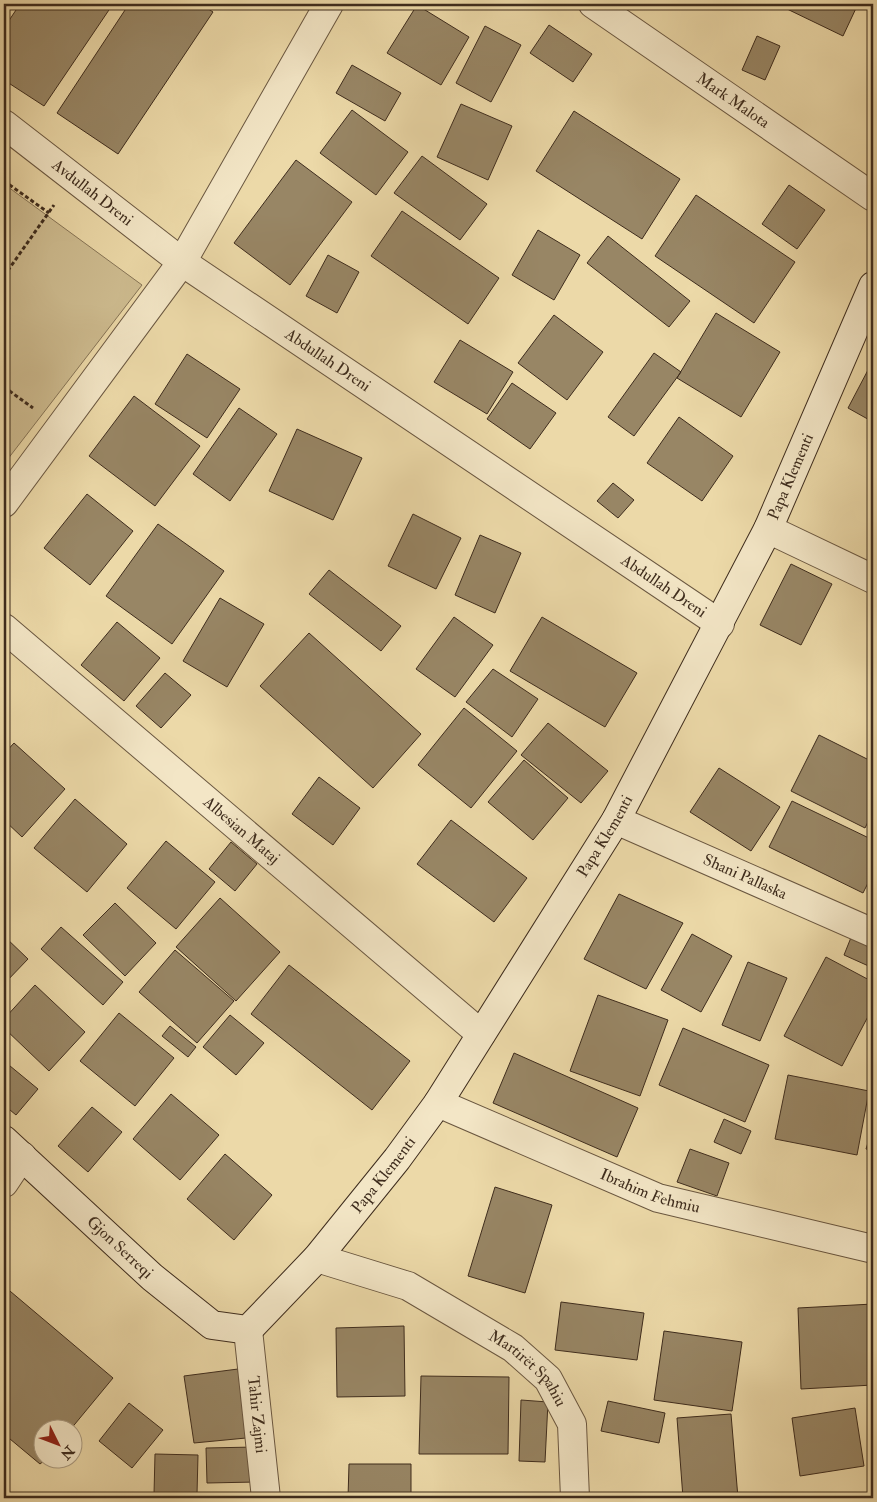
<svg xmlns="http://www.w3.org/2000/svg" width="877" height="1502" font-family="'IM FELL Double Pica',serif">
	<rect width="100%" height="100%" fill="#ecd9a8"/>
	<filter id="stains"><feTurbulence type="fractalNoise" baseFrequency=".004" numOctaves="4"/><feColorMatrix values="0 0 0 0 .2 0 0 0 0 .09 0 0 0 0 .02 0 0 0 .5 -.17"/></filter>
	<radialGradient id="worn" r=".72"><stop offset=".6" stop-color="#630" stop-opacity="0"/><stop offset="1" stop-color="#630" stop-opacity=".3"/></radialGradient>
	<path fill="#cebc90" stroke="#867456" d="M4,184l138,101 -138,179z"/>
	<path fill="#988665" stroke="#3e2c1d" d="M20,4h93l-69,102 -40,-26v-52z
		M129,4h72l12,8 -95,142 -61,-41z
		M787,4h71l-15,32 -58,-28z
		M417,5l52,32 -28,48 -54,-32z
		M549,25l43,29 -19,28 -43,-29z
		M485,26l36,19 -30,57 -35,-19z
		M757,36l23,10 -15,34 -23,-10z
		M352,65l49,28 -16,28 -49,-28z
		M461,104l51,22 -24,54 -51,-23z
		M352,110l56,42 -32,43 -56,-42z
		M574,111l106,68 -38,60 -106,-68z
		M422,156l65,48 -27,36 -66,-47z
		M296,160l56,42 -62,83 -56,-42z
		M789,185l36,25 -28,39 -35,-25z
		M696,195l99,67 -41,61 -99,-67z
		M402,211l97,67 -31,46 -97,-68z
		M538,230l42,25 -26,45 -42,-25z
		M608,236l82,65 -21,26 -82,-64z
		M328,255l31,17 -22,41 -31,-17z
		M716,313l64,39 -39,65 -64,-39z
		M554,315l49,37 -36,48 -49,-37z
		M460,340l53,32 -26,42 -53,-32z
		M654,353l27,19 -47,64 -26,-19z
		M187,354l53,35 -33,49 -52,-34z
		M868,370l5,3v49l-25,-14z
		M512,383l44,30 -26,36 -43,-30z
		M134,396l66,50 -45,60 -66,-50z
		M239,408l38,26 -47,67 -37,-27z
		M679,417l54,39 -31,45 -55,-38z
		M297,429l65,29 -29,62 -64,-29z
		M613,483l21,17 -16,18 -21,-17z
		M87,494l46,37 -43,54 -46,-37z
		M413,514l48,24 -25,51 -48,-23z
		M158,524l66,47 -52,73 -66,-48z
		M480,535l41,18 -26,60 -40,-18z
		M791,564l41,20 -31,61 -41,-20z
		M329,570l72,56 -20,25 -72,-57z
		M220,598l44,26 -37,63 -44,-26z
		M454,617l39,28 -38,52 -39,-28z
		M542,617l95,56 -32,54 -95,-56z
		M117,622l43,36 -36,43 -43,-36z
		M309,633l112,101 -48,54 -113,-102z
		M493,669l45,30 -26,38 -46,-35z
		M165,673l26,22 -30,33 -25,-22z
		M464,708l53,43 -46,57 -53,-43z
		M548,723l60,48 -27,32 -60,-48z
		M819,735l54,27v50l-8,16 -74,-37z
		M14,743l51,46 -43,48 -18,-17v-66z
		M524,760l44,38 -35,42 -45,-38z
		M719,768l61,39 -29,44 -61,-39z
		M319,777l41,31 -27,37 -41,-31z
		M75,799l52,45 -40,48 -53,-44z
		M792,801l81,39v33l-10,20 -94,-46z
		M451,820l76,58 -33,44 -77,-58z
		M166,841l49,41 -39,47 -49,-41z
		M231,842l26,22 -22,27 -26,-22z
		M619,894l64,29 -37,66 -62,-30z
		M220,898l60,54 -44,49 -60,-54z
		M115,903l41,40 -31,33 -42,-41z
		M61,927l62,55 -20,23 -62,-56z
		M692,934l40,22 -31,56 -40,-22z
		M852,935l21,10v23l-29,-13z
		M4,936l24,23 -24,25z
		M175,950l59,51 -37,42 -58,-51z
		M826,957l47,25v25l-31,59 -58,-30z
		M748,962l39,16 -27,63 -38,-16z
		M289,965l121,96 -38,49 -121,-96z
		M35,985l50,47 -36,39 -45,-43v-9z
		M598,995l70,25 -28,76 -70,-25z
		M119,1013l55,45 -39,48 -55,-45z
		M230,1015l34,28 -28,32 -33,-28z
		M170,1026l26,21 -8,10 -26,-21z
		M683,1028l86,37 -24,57 -86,-37z
		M514,1053l124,55 -21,49 -124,-54z
		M4,1061l34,28 -22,26 -12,-10z
		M788,1075l81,16 -12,64 -82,-16z
		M171,1094l48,41 -39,45 -47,-41z
		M92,1107l30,25 -34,40 -30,-26z
		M724,1119l27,12 -10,23 -27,-12z
		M873,1126v25l-7,-2z
		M690,1149l39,14 -12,33 -40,-14z
		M225,1154l47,41 -38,45 -47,-41z
		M495,1187l57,18 -27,88 -57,-17z
		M4,1286l109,92 -43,52h-28v30h3l-5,4 -36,-30z
		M561,1302l83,11 -7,47 -82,-10z
		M873,1304v81l-72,4 -3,-81z
		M404,1326l1,70 -68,1 -1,-69z
		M664,1331l78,11 -10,69 -78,-11z
		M238,1369l8,69 -52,5 -10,-67z
		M421,1376l88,1 -1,77h-89z
		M521,1400l27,2 -3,60 -26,-1z
		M608,1401l57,12 -6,30 -58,-12z
		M129,1403l34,27 -31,38 -33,-27z
		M855,1408l9,58 -64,10 -8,-58z
		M731,1414l7,84h-55l-6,-80z
		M255,1447l1,35 -49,1 -1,-35z
		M155,1454l43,1 -1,39h-43z
		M349,1464h62v34h-63z
		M259,1493v5h-46v-3z
		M511,1495v3h-58z"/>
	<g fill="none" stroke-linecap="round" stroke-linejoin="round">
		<defs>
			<g id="street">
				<path id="s1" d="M593,4l280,193"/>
				<path id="s2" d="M4,124l178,138 538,362"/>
				<path d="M4,503l178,-241 147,-258"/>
				<path d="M768,529l105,50"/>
				<path id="s3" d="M4,628l477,406"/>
				<path id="s4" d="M616,820l257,113"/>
				<path id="s5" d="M438,1103l220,95 215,51"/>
				<path d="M4,1183l18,-27"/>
				<path id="s6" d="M317,1258l91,28 105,62 35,31 24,45 3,74"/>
				<path id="s7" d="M248,1330l18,168"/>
			</g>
			<g id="secondary">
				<path id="s8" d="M4,1140l148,137 60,48 36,5 69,-72 80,-99 41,-56 178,-283 152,-291 105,-243"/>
			</g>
		</defs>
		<use href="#street" stroke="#6a5740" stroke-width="30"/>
		<use href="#secondary" stroke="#3e2c1d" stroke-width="30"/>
		<path stroke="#3e2c1d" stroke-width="3" stroke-dasharray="4 2.5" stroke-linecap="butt" d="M4,181l45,32
			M4,276l50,-71
			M4,387l29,21"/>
		<use href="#street" stroke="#f3e6c6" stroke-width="28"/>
		<use href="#secondary" stroke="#f3e6c6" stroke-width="28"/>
	</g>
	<g text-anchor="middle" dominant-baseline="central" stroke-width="4" stroke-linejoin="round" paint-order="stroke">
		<g font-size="16" fill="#3e2c1d" stroke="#f3e6c6">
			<text stroke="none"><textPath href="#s1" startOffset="170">Mark Malota</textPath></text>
			<text stroke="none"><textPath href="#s2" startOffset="112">Avdullah Dreni</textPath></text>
			<text stroke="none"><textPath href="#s2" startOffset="401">Abdullah Dreni</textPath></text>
			<text stroke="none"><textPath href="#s8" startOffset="1331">Papa Klementi</textPath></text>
			<text stroke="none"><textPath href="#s2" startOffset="806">Abdullah Dreni</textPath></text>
			<text stroke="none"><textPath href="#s3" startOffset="312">Albesian Mataj</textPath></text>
			<text stroke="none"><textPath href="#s8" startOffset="926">Papa Klementi</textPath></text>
			<text stroke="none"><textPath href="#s4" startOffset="141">Shani Pallaska</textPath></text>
			<text stroke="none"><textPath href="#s8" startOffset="521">Papa Klementi</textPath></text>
			<text stroke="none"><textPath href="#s5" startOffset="230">Ibrahim Fehmiu</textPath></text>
			<text stroke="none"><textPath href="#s8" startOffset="158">Gjon Serreqi</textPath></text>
			<text stroke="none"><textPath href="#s6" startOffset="242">Martirët Spahiu</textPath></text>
			<text stroke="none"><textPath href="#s7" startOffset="85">Tahir Zajmi</textPath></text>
		</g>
	</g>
	<rect width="877" height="1502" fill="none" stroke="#ecd9a8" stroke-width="20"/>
	<rect x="5" y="5" width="867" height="1492" fill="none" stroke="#3e2c1d" stroke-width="2.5"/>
	<rect x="10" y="10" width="857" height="1482" fill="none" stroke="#3e2c1d"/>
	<g transform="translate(58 1444) rotate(132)"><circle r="24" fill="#f3e6c6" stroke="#ab9c82"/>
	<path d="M0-4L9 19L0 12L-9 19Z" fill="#8f2418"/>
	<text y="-8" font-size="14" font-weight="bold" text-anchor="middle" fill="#3e2c1d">N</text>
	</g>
	<rect width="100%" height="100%" filter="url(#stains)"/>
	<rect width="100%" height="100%" fill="url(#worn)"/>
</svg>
